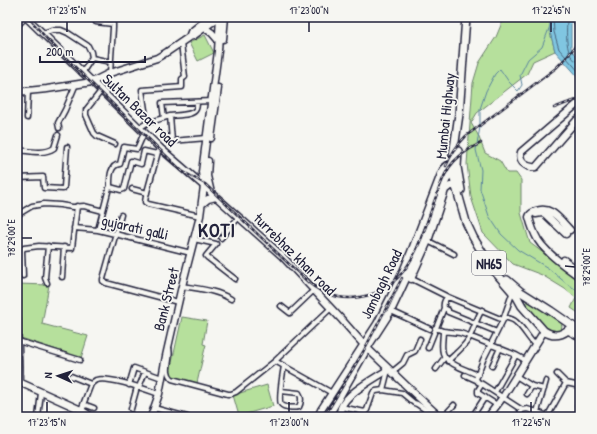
<svg xmlns="http://www.w3.org/2000/svg" width="597" height="434" font-family="'Patrick Hand',sans-serif">
	<rect width="100%" height="100%" fill="#f6f6f2"/>
	<filter id="ink" filterUnits="userSpaceOnUse"><feTurbulence type="fractalNoise" baseFrequency=".025" numOctaves="2"/><feDisplacementMap in="SourceGraphic" scale="8" xChannelSelector="R" yChannelSelector="G"/><feConvolveMatrix kernelMatrix="1 2 1 2 8 2 1 2 1" color-interpolation-filters="sRGB"/></filter>
	<g filter="url(#ink)">
		<path fill="#b6e09c" stroke="#6c816c" d="M501,17h49v15l5,19 -22,10 -6,13 -50,39 -6,10 7,12 7,18 15,8 7,12h9l5,7v33l9,30 50,37v34l-9,-6 5,-10 -11,-9 -23,-14 -29,-11 -30,-31 -12,-36 -4,-33 6,-81 6,-20 17,-26 5,-12z
			M205,35l9,18 -16,8 -9,-18z
			M17,284l32,1 -7,39 46,12 -7,22 -60,-20z
			M527,301c9,3 32,17 35,24l-1,5 -2,2h-7l-6,-4 -21,-23 1,-3z
			M182,317l25,4 -4,23 3,1 -1,3 -8,35 -28,-7z
			M267,385l6,21 -34,10 -6,-21z"/>
		<path fill="#80c6e1" stroke="#5a849f" d="M550,17h21v31l2,4 7,7v20l-25,-28 -5,-19z"/>
		<g fill="none" stroke-linecap="round" stroke-linejoin="round">
			<path stroke="#48647d" stroke-width="1" d="M553,17l1,15 5,17 21,24
				M567,17c0,12 -4,43 13,45"/>
			<path stroke="#5a849f" stroke-width="1" d="M550,26l-8,21 -14,12 -8,16 2,10 -4,6 -9,-9 -9,-13 -5,5 -9,17 -6,18v18l-4,23 5,20 -1,19 9,27 12,18 17,16 30,18 19,16 13,8"/>
			<defs>
				<path id="street" d="M575,17l5,14
					M96,22l17,2v4l-3,45
					M17,26l9,-9
					M43,33l9,-3h9l7,3 20,13 3,6 1,6 -10,15
					M92,58l19,4
					M101,91l-15,19v5l8,18 3,3 18,8
					M170,116c7,-1 23,0 26,-7 1,-2 1,-5 1,-7
					M27,118l1,-27
					M164,118l-2,-15 50,-2
					M147,123l-5,-33 40,-3v-8l3,-2 -4,-34
					M59,128l-1,-5 7,-13 11,-26
					M139,128l8,-5 23,-7 2,25 35,-3
					M17,150c12,1 27,5 37,-2l4,-13
					M158,152l-12,44 -1,6 3,2 52,12
					M17,178l26,-1 1,11 19,1 1,-2 3,-40
					M110,187c0,-8 -1,-22 10,-23l4,-17 13,2 7,-16
					M132,189l15,4
					M17,215l15,-9 12,-2 16,1 12,2 12,-1 19,5
					M121,215l-18,64v2l3,2 72,19
					M74,228l24,2 17,4 76,19
					M98,230l11,-42 1,-1 11,3 3,-1 7,-28 10,3 3,-13 13,3
					M221,238l18,-21
					M194,239l22,5 -10,12 2,2 27,21
					M428,241l26,13
					M17,250h5l2,-2 15,-2 33,2 5,-42
					M22,250l1,26
					M62,277l2,-30
					M410,278l38,19 55,23
					M47,283l-2,-5 3,-32
					M182,286c17,3 34,4 49,13
					M448,297c-4,3 -5,6 -4,11l4,2v2l49,20
					M281,306l9,7 24,-23
					M391,311l39,18
					M504,317c4,1 9,2 12,5 8,7 12,16 19,23
					M435,328l8,3 17,2 9,3 47,19 9,5
					M443,331c0,7 -2,16 0,22 4,12 25,17 35,22
					M18,341l62,19
					M168,345c6,11 -6,25 4,34l56,15h3l5,-2 39,-31 56,-53
					M428,348l16,-40
					M275,361l57,32
					M448,361c7,-7 15,-13 20,-21 6,-10 8,-21 14,-30
					M492,366l8,-18
					M436,369l9,-12
					M392,372l11,-9 4,-8 8,-4 5,-12
					M557,374l9,9 14,3
					M465,375l11,5
					M71,376l20,8c2,-2 3,-3 5,-4 13,-4 49,9 63,14
					M516,376l16,10 12,3
					M482,384l40,26 5,-1 10,3 9,-31
					M129,385l5,-17 28,10
					M139,387l6,-15
					M383,390l5,-20
					M281,391l18,2c3,4 2,10 0,14 -5,1 -15,1 -18,-3 -3,-4 2,-32 3,-38
					M495,392l21,-37
					M527,394l5,-8
					M497,405l-19,-12v-3l4,-6 -4,-2 -2,-3 7,-19 20,-40 10,-29
					M578,405l2,1
					M341,407l24,5 2,-2 6,-17 3,-2 7,-1 19,3 12,10 3,1 9,6 -3,5
					M83,408l1,-2 2,-1 8,3
					M154,408l33,9
					M131,409l6,-22
					M81,410l10,-26
					M38,417l3,-24
					M443,417l11,-12
					M472,417l13,-20
					M518,417l4,-7
					M535,417l2,-5 14,5
					M547,417l19,-34"/>
				<path id="secondary" d="M26,17l134,131 44,38
					M189,37l2,-5 19,-15
					M17,92l30,-3 45,-7 18,-9 47,-15 10,-6 22,-15 4,-1 26,-19
					M580,104l-4,1 -55,47c-3,10 6,16 15,15l41,-47 3,-2
					M536,214l6,-1 3,1 21,20
					M570,230c-10,-10 -19,-25 -34,-19 -4,2 -6,2 -7,6 2,8 5,16 9,23 9,14 29,28 42,37
					M564,260l16,12
					M411,279l17,-38 17,-51 5,-4h4l3,3
					M17,319l2,63
					M368,349l48,46 24,22
					M17,383l2,-1 62,28 11,7
					M339,417c1,-3 1,-6 2,-9 5,-15 35,-30 48,-39
					M488,417l15,-20 41,-66"/>
				<path id="primary" d="M205,28l7,5 7,8
					M223,39l2,-22
					M211,138l7,-50
					M208,161l-1,15 4,17
					M204,186l78,70 60,64 22,25
					M202,204l6,-5 8,-2
					M151,417l8,-23 7,-38 16,-70 18,-70 4,-30 -2,-14 16,-121 2,-34
					M318,417l3,-7 56,-86 25,-50 11,-27 28,-73c3,-7 7,-11 14,-11
					M328,417l43,-75 20,-31 9,-19 24,-52 22,-59 3,-5 7,-8"/>
				<path id="highway" d="M466,17l-7,97 -7,49 3,20 11,39 7,15 18,30 26,30 5,9 22,25c9,6 16,5 24,-1
					M458,151l-1,16 4,23
					M507,280l14,12 30,19 29,20
					M568,330l12,6"/>
			</defs>
			<use href="#street" stroke="#22223b" stroke-width="7"/>
			<use href="#secondary" stroke="#22223b" stroke-width="9"/>
			<use href="#primary" stroke="#22223b" stroke-width="9"/>
			<use href="#highway" stroke="#22223b" stroke-width="10"/>
			<use href="#street" stroke="#f6f6f2" stroke-width="4"/>
			<use href="#secondary" stroke="#f6f6f2" stroke-width="6"/>
			<use href="#primary" stroke="#f6f6f2" stroke-width="6"/>
			<use href="#highway" stroke="#f6f6f2" stroke-width="7"/>
			<defs>
				<path id="rail" d="M28,17l19,22 41,41 70,68 24,23 23,13 104,99c15,12 33,17 51,14 48,-7 61,-56 74,-95 4,-11 8,-23 14,-33 8,-12 20,-20 33,-26
					M554,108l13,-5 13,-4
					M446,166c5,-12 11,-21 20,-30l90,-68 11,-11 13,-17
					M324,417l39,-65 39,-74"/>
			</defs>
			<use href="#rail" stroke="#22223b" stroke-width="2.5"/>
			<use href="#rail" stroke="#f6f6f2" stroke-width="1" stroke-dasharray="3" stroke-linecap="butt"/>
		</g>
	</g>
	<path fill="none" stroke="#22223b" stroke-width="1.5" d="M67,32v-10M309,32v-10M551,32v-10M22,238h10M565,266l10,1M47,412v-10M289,412v-10M531,412v-10"/>
	<g text-anchor="middle" dominant-baseline="central" stroke-width="3.5" stroke-linejoin="round" paint-order="stroke">
		<rect fill="#f6f6f2" stroke="#626272" stroke-width="1" x="472" y="251" width="34" height="24" rx="3"/>
		<g font-size="14" font-weight="bold" fill="#22223b">
			<text x="489" y="263">NH65</text>
		</g>
		<g font-size="15" fill="#22223b" stroke="#f6f6f2">
			<text transform="translate(140 110) rotate(44)">Sultan Bazar road</text>
			<text transform="translate(445 116) rotate(-84)">Mumbai Highway</text>
			<text transform="translate(135 227) rotate(13)">gujarati galli</text>
			<text transform="translate(295 254) rotate(45)">turrebhaz khan road</text>
			<text transform="translate(381 284) rotate(-64)">Jambagh Road</text>
			<text transform="translate(166 299) rotate(-76)">Bank Street</text>
		</g>
		<g font-size="19" font-weight="bold" letter-spacing="1" fill="#22223b" stroke="#f6f6f2">
			<text x="217" y="230">KOTI</text>
		</g>
	</g>
	<rect width="597" height="434" fill="none" stroke="#f6f6f2" stroke-width="44"/>
	<g transform="translate(58 376) rotate(273)" stroke="#f6f6f2" stroke-width="3" paint-order="stroke">
	<path d="M0-3L7 15L0 10L-7 15Z" fill="#22223b"/>
	<text y="-6" font-size="11" font-weight="bold" text-anchor="middle" fill="#22223b">N</text>
	</g>
	<path d="M40 56v6h105v-6" fill="none" stroke="#22223b" stroke-width="2"/>
	<text x="46" y="56" font-size="12" fill="#22223b" stroke="#f6f6f2" stroke-width="3" paint-order="stroke">200 m</text>
	<rect x="22" y="22" width="553" height="390" fill="none" stroke="#22223b" stroke-width="1.5"/>
	<g font-size="10" text-anchor="middle" fill="#22223b">
		<text x="67" y="14">17°23'15"N</text>
		<text x="309" y="14">17°23'00"N</text>
		<text x="551" y="14">17°22'45"N</text>
		<text transform="translate(11 238) rotate(-90)" y="4">78°29'00"E</text>
		<text transform="translate(586 267) rotate(-90)" y="4">78°29'00"E</text>
		<text x="47" y="426">17°23'15"N</text>
		<text x="289" y="426">17°23'00"N</text>
		<text x="531" y="426">17°22'45"N</text>
	</g>
</svg>
